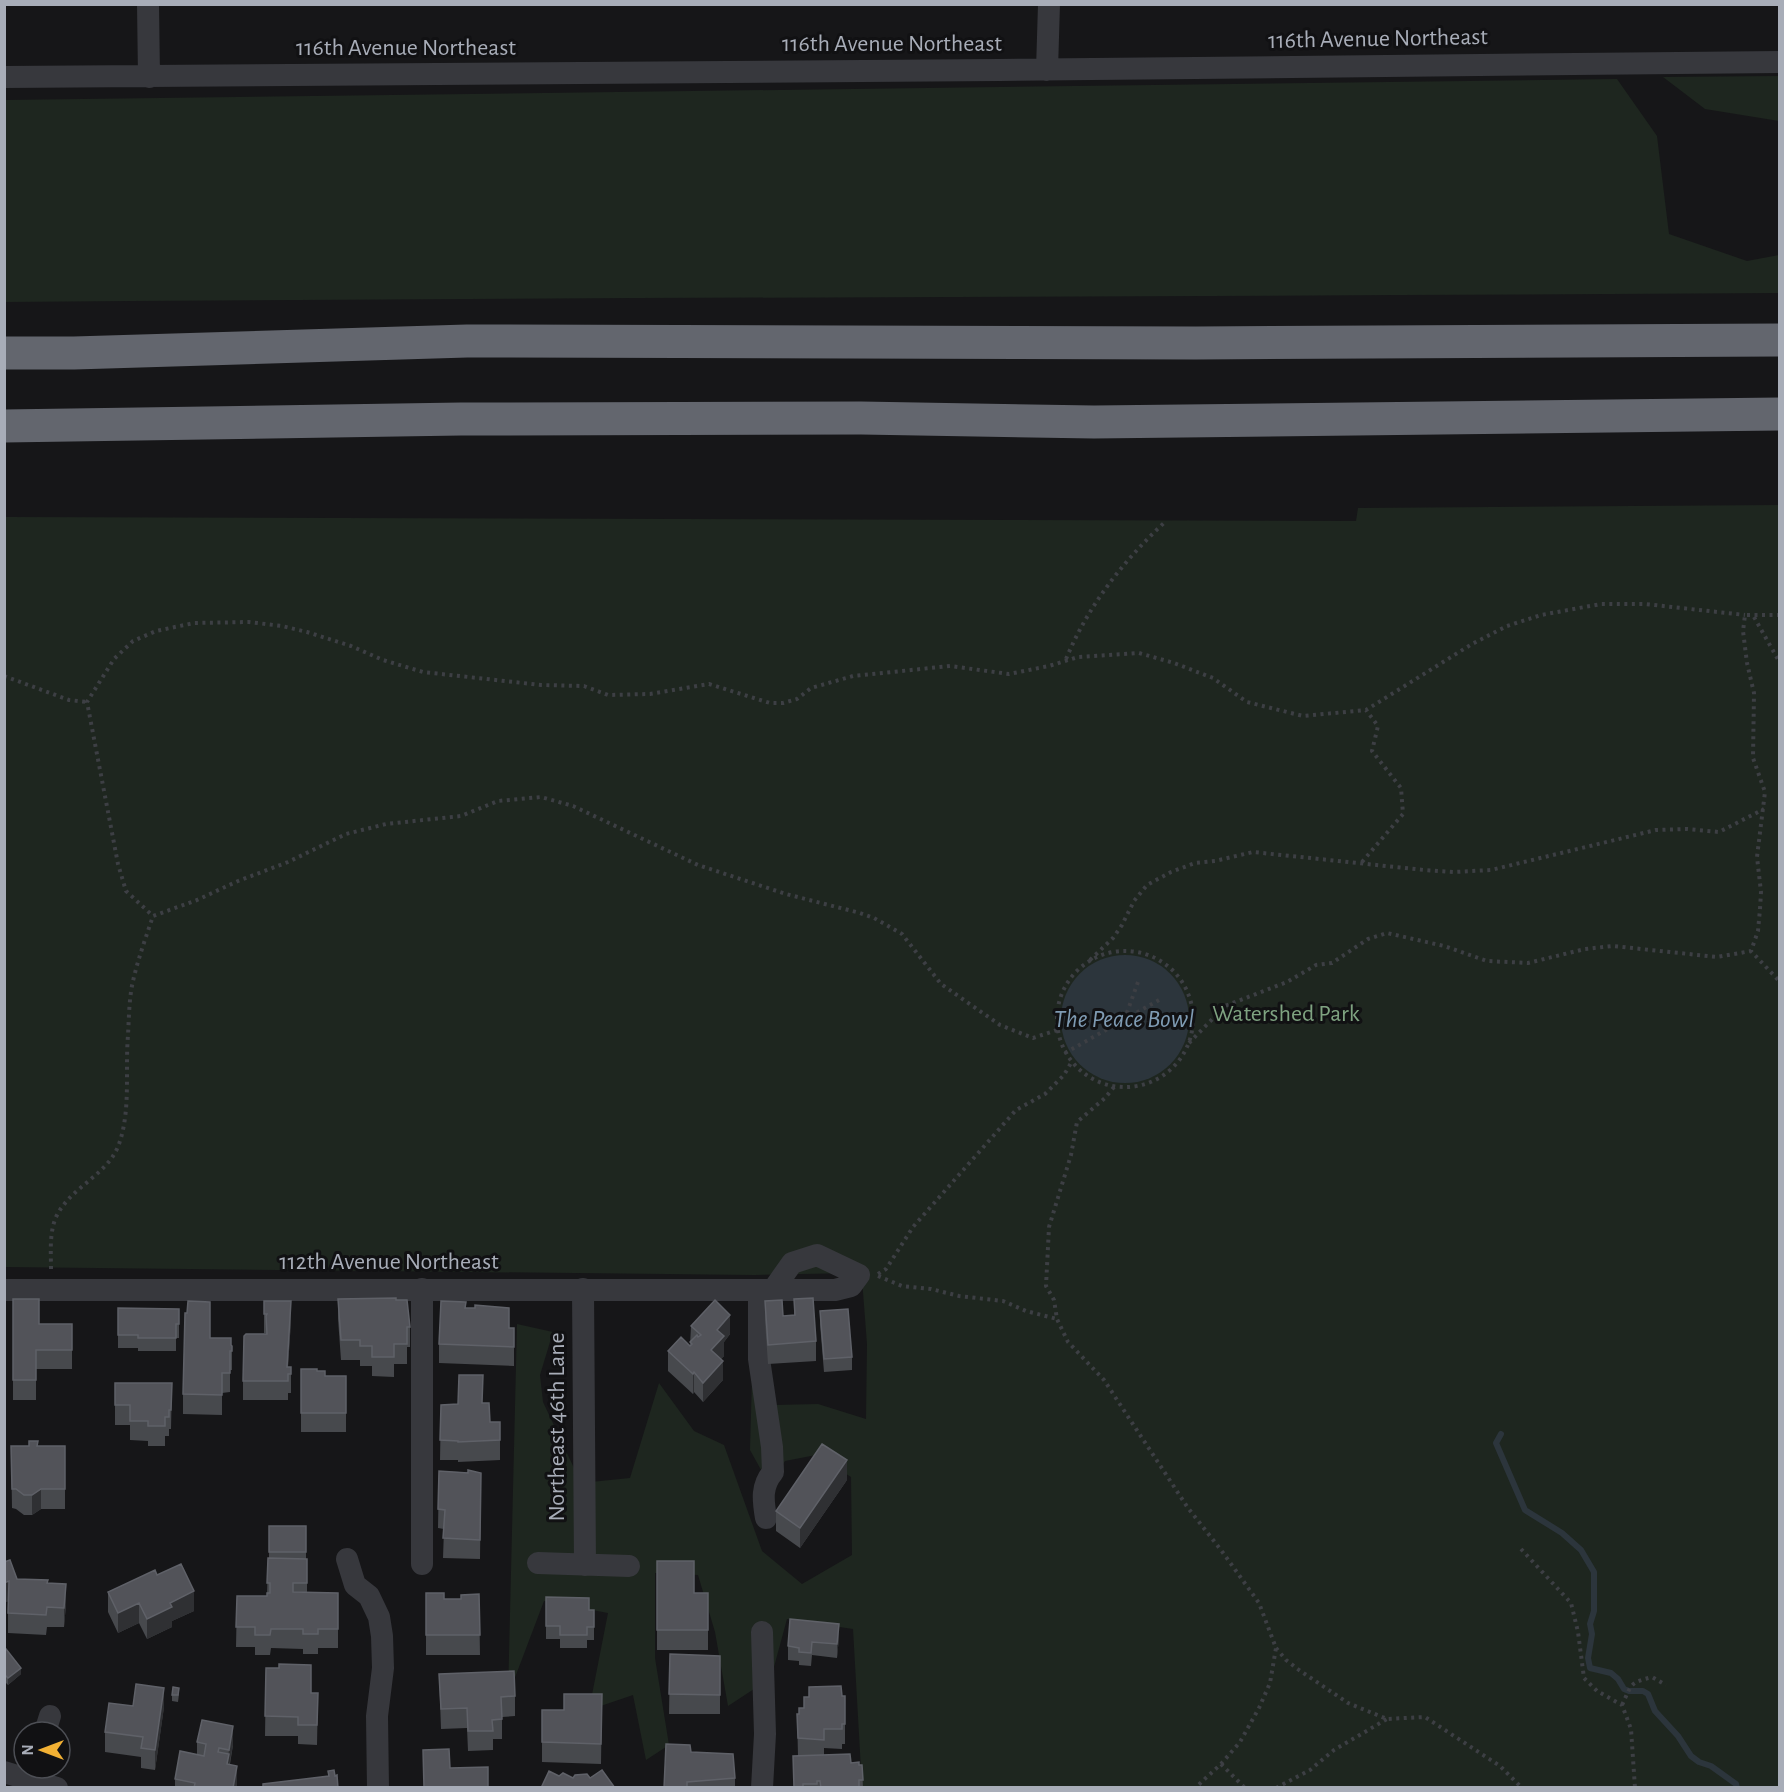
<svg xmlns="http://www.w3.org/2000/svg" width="1784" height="1792" font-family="'Alegreya Sans',sans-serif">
	<rect width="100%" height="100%" fill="#161618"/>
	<path fill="#1e261f" d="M1779,76v45l-74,-12 -42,-32z
		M1617,79l40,57 12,98 78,27 32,-6v38c-591,4 -1183,4 -1774,9v-202z
		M1779,505v1282h-917l-9,-158 -66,-10 -16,59 -43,28 -13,-74 -17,-57 -43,-2v85l14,87 -23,15 -13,-65 -44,15 19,-97 -64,-12 -36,95 9,-372 36,8 -13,43 3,27 38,81 49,-5 29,-95 35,48 30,14 38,106 40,33 50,-29 -1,-78 -35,-22 -31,6 -15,25 -20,-36 2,-72 23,27 43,-1 48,15 1,-75 -5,-65 -6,-6 -101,2 -750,-8v-750l1351,4 2,-13z"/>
	<path fill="#2c353c" d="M1061 1019a64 64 0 1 1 128 0a64 64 0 1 1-128 0Z"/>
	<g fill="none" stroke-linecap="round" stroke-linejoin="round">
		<path stroke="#2c353c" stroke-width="6" d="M1501,1434l-5,9 29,67 37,23 19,17 13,22v39l-4,13 2,10 -4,24 2,10 21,5 7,6 6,10 5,2h14l5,3 7,17 23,25 13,20 8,6 12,4 25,18 1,4"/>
		<path stroke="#3d3f44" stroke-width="4" stroke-dasharray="3 4.5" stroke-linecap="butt" d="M1780,615h-35l-2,16 4,32 7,30 -1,65 12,34 -8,65 4,35 -1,17 -2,22 -7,20 29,31
			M1754,617l26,46
			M1066,659c22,-53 57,-98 99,-137
			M4,676l65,24 18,2
			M1362,862l41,-48 -2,-26 -29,-37 6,-25 -12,-16
			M1057 1019a68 68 0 1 1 136 0a68 68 0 1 1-136 0Z
			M1090,960l23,-22 9,-13 12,-24 13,-16 24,-13 24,-9 20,-2 38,-9 171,18 30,2 37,-2 165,-40 31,-1 32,3 45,-23
			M1138,982l-13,36 40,7
			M1057,1030l-24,8 -33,-13 -59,-41 -39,-50 -28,-16 -14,-5 -74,-19 -88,-29 -125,-59 -32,-9 -43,4 -37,15 -75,8 -40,10 -58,28 -50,19 -41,19 -44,16 -27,-25 -8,-27 -31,-162 27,-43 19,-18 23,-10 38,-8 55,-1 33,4 25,6 44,14 32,14 40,12 118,13 43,1 24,9 42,-1 59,-10 61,19h13l14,-4 14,-11 42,-12 97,-10 59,8 40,-8 29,-9 61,-4 35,10 39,15 34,24 56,14 63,-6 106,-66 35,-18 34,-11 60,-11h44l100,11
			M1189,1043l36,-37 62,-24 29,-17 16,-2 36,-24 19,-6 57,13 43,15 41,2 57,-14 28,-3 104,11 34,-6
			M1065,1053l94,-53
			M1114,1087l-9,11 -28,24 -6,33 -22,72 -3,59 8,14 3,19 11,23 36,38 84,128 33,42 38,53 17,45 -6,35 -11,25 -19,34 -19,22 -26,24
			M51,1269c0,-17 -2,-38 6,-54 15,-29 51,-40 62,-71 12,-34 6,-73 9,-109 1,-17 1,-37 5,-54 5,-22 13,-44 20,-65
			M878,1274l8,-5 27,-42 103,-117 29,-16 19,-19 7,-12
			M878,1276l24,10 29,3 28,7 44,5 23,10 31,8
			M1521,1549l50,54 7,29 6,46 13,13 25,14 9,24 4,59
			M1276,1648l10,12 13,10 49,33 39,16 38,-2 75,49 22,22
			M1622,1705c10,-21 7,-22 30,-28l14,8
			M1221,1764l24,24
			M1276,1788l34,-18 24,-20 53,-31"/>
		<path stroke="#37383d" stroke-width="22" d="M148,4l1,73
			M1047,70l2,-66
			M4,77l995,-7 781,-8
			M422,1289v275
			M583,1289l2,276
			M4,1290h831l16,-4 8,-11 -42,-20 -25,8 -19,27
			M759,1290v69l13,88 1,25c-12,14 -10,28 -7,46
			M347,1559l8,26 14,11 10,21 3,19 1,32 -6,48 1,72
			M538,1563l91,3
			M762,1632l3,102 -3,54
			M45,1732l5,-16
			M4,1772l53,16"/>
		<path stroke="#63666e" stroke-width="33" d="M4,353h70l393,-12 729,2 584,-3
			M4,426l457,-7 400,-1 233,4 686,-8"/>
	</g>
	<path fill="#47494d" d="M13,1299l26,25h33v45h-36v31h-23z
		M338,1299l58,1 14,27v20h-3v17h-13v13l-22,-1v-10h-12v-6h-19l-3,-41z
		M794,1299l22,42v20l-48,3 -3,-43v-20l18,15 11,-1z
		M264,1301l27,20 -3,46h3v26h-3v7h-45v-19l23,-47v-1h-2z
		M118,1308l61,1v29h-3v13h-38v-3h-20z
		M466,1308l43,20 5,20v18l-75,-3v-19z
		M820,1311l32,46v13l-28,2 -4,-48z
		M691,1326l39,8 -6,8v14l-3,3 2,21 -20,22 -9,-10 -1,2 -25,-23v-20l22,-5z
		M210,1338l22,8v24h-2v22l-8,1v22l-39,-1v-20z
		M301,1369l16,2 8,5h21v56h-45z
		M115,1383h57l-1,46h-2v7h-4v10h-17v-5l-18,-1v-15h-15z
		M483,1403l7,19h10v38l-42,2v-2h-18l1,-55z
		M11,1446h54v63h-24l-9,6h-8l-8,-6 -4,-1z
		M439,1471l42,2 -1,86 -37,-1 1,-29 -6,-1z
		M847,1480l-47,68 -24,-17v-20z
		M269,1526h37v33h1v34h31v55h-20v6h-15v-5l-32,-1 -1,7h-15v-8h-19l1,-51h30l1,-38h1z
		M657,1561l37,32h14v57h-51z
		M4,1562l13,17 31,4 18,21 -2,23h-17l-1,8 -38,-2v-32l-4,2z
		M157,1575l37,36 -22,10v6l-25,12 -8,-16 -21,10 -10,-21v-20z
		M426,1593l18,6h17l18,-5 1,61h-54z
		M546,1597l43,13h5v30h-7v8h-27v-9h-14z
		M839,1637l-2,21 -25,-3 -1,11 -12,-1v-4l-11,-1v-14z
		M4,1650l17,24 -13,11 -4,-4z
		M670,1654l50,2v58h-51z
		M266,1668l45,25h7l-1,52 -19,-1v-8h-33z
		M439,1674l76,22v20l-13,1v22h-9v11l-25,1 -1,-23 -26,1z
		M179,1694l-1,8 -6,-1v-6z
		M602,1694l-1,70 -59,-2v-52h22z
		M842,1696h3v48h-3v5l-18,-1v7l27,8 11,2 1,23h-69l-1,-32h5l-1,-42h2l5,-6z
		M133,1706l31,1 -9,63 -14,-2v-11l-36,-5v-20z
		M197,1742l36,3 -3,19 7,22v2h-62v-9l22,-24z
		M691,1752l44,26v10h-71z"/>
	<path fill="#2f3033" d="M291,1301v20l-4,60v-14z
		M730,1315v19l-6,8v14l-13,13v-19l6,-20z
		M723,1361v19l-20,22v-19z
		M694,1372v20l-1,2v-20z
		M847,1460v20l-47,68v-20z
		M41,1489v20l-9,6v-20z
		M9,1581v20l-5,2v-20z
		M66,1584v20l-2,23v-19z
		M194,1591v20l-22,10v6l-25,12v-20l23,-16z
		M139,1603v20l-21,10v-20z
		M839,1624v13l-2,21v-14z
		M21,1668v6l-13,11v-7z
		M164,1688v19l-9,63v-20z
		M233,1726v19l-4,21 -2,-2 2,-14z
		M237,1766v22h-4z"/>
	<path fill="#525359" stroke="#5f6168" stroke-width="1.5" d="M396,1298v2h11l3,27h-3v17h-13v13h-22v-11h-12v-6h-19l-3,-41z
		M813,1298l3,43 -48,4 -3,-44 17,-1 1,16 12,-1 -1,-16z
		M13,1299h26v25h33v26h-36v30h-23z
		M715,1300l15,15 -13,15 7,6 -13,14 12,11 -20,22 -9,-11 -1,2 -25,-23 13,-14 9,9 2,-2 -2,-2 7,-7 1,2 3,-2 -10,-9z
		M188,1301l22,1v36h21v7l1,1v5h-2v22h-8v22l-39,-1 2,-81h2z
		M264,1301h27l-4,66h4v7h-3v7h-45l1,-45 2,-2h21l-1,-18 1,-2h-3z
		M441,1301l25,1 -1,6h10v-3l34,3v20h5v19l-75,-3z
		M118,1308l61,1v15h-3v14h-38v-3h-20z
		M848,1309l4,48 -28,2 -4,-48z
		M301,1369h16v2h8v5h21v37h-45z
		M459,1375h24l-1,28h7l1,19h10v18l-42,2v-1l-18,-1 1,-35 17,-1z
		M115,1383h57l-1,27h-2v7h-4v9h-17v-5h-18v-16h-15z
		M29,1441h9l-1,5h28v43h-24l-9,6h-8l-8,-6h-4l-1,-43h18z
		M822,1444l25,16 -47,68 -24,-17z
		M468,1470l13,3 -1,67 -37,-2 2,-28 -7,-1 1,-38 29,2z
		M269,1526h37v26h-37z
		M268,1558l39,1v24h-14v9l45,1v36h-20v5h-15v-5h-32l-1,6h-15v-8h-19l1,-31h30v-3h3v-10h-3z
		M10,1560l7,19 31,1 -1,3 19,1 -2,24 -17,-1 -1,8 -38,-2 1,-32 -5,2v-21z
		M657,1561h37v32h14v37h-51z
		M181,1564l13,27 -24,12 2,4 -25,12 -8,-16 -21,10 -10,-21 47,-22 2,5z
		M426,1593h18v6h17v-4l18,-1 1,41h-54z
		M546,1597l43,1v12h5v17h-7v8h-27v-9h-14z
		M790,1619l49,5 -2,20 -25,-2 -1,11 -12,-1v-4l-11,-2z
		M6,1649l15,19 -13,10 -4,-4v-24z
		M670,1654l50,2v39l-51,-1z
		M279,1664l32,1v28h7l-1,32h-19v-8l-33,-1 1,-48h13z
		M514,1671l1,25 -14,1 1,22 -10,1 1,11h-25l-1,-23 -26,1 -2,-35z
		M136,1684l28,4 -9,62 -14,-2 2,-11 -38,-5 4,-29 24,3z
		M841,1686l1,10h3v28h-3v5h-18v11l-26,-2 -1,-24h2v-6h5v-11h5v-10z
		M173,1687l6,1 -1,7h-6z
		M564,1694h38l-1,50 -59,-2v-32h22z
		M202,1720l31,6 -4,24 -10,-2 -1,4 11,2 -2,10 10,2 -4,22h-39l1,-5 -20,-4 5,-28 24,5 2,-12 -9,-2z
		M666,1744l24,1 1,7 42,2 2,24 -48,4v6h-23z
		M449,1749l1,19 38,-1v21h-64l-1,-38z
		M850,1754l1,9 8,-1v3h3l1,15h-4v8h-38l-1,-7h-3v3h-14v4h-9l-1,-32z
		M334,1770l1,6 2,-1 1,13h-75v-4l66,-8 -1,-5z
		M602,1770l13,18h-74l8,-17 10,5 4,-3 10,5 2,-3 12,-1 3,4z"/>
	<g text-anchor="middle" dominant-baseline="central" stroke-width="6" stroke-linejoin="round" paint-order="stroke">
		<g font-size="24" fill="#a8adb8" stroke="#111113">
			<text transform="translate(1378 39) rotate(-1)">116th Avenue Northeast</text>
			<text x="892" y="44">116th Avenue Northeast</text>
			<text x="406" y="48">116th Avenue Northeast</text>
			<text x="389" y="1262">112th Avenue Northeast</text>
			<text transform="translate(557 1427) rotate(-90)">Northeast 46th Lane</text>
		</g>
		<g font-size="24" fill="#7fa381" stroke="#111113">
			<text x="1286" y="1014">Watershed Park</text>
		</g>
		<g font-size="26" font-style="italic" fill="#7f9bb3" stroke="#111113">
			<text x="1124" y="1019">The Peace Bowl</text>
		</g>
	</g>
	<rect width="1784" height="1792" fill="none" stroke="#a8adb8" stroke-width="12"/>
	<g transform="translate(42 1750) rotate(270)"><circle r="28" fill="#111113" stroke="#4d4f55" stroke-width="1.5"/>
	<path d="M0-4.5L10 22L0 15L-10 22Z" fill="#f2b134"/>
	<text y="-9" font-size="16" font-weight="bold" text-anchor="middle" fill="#a8adb8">N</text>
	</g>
</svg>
